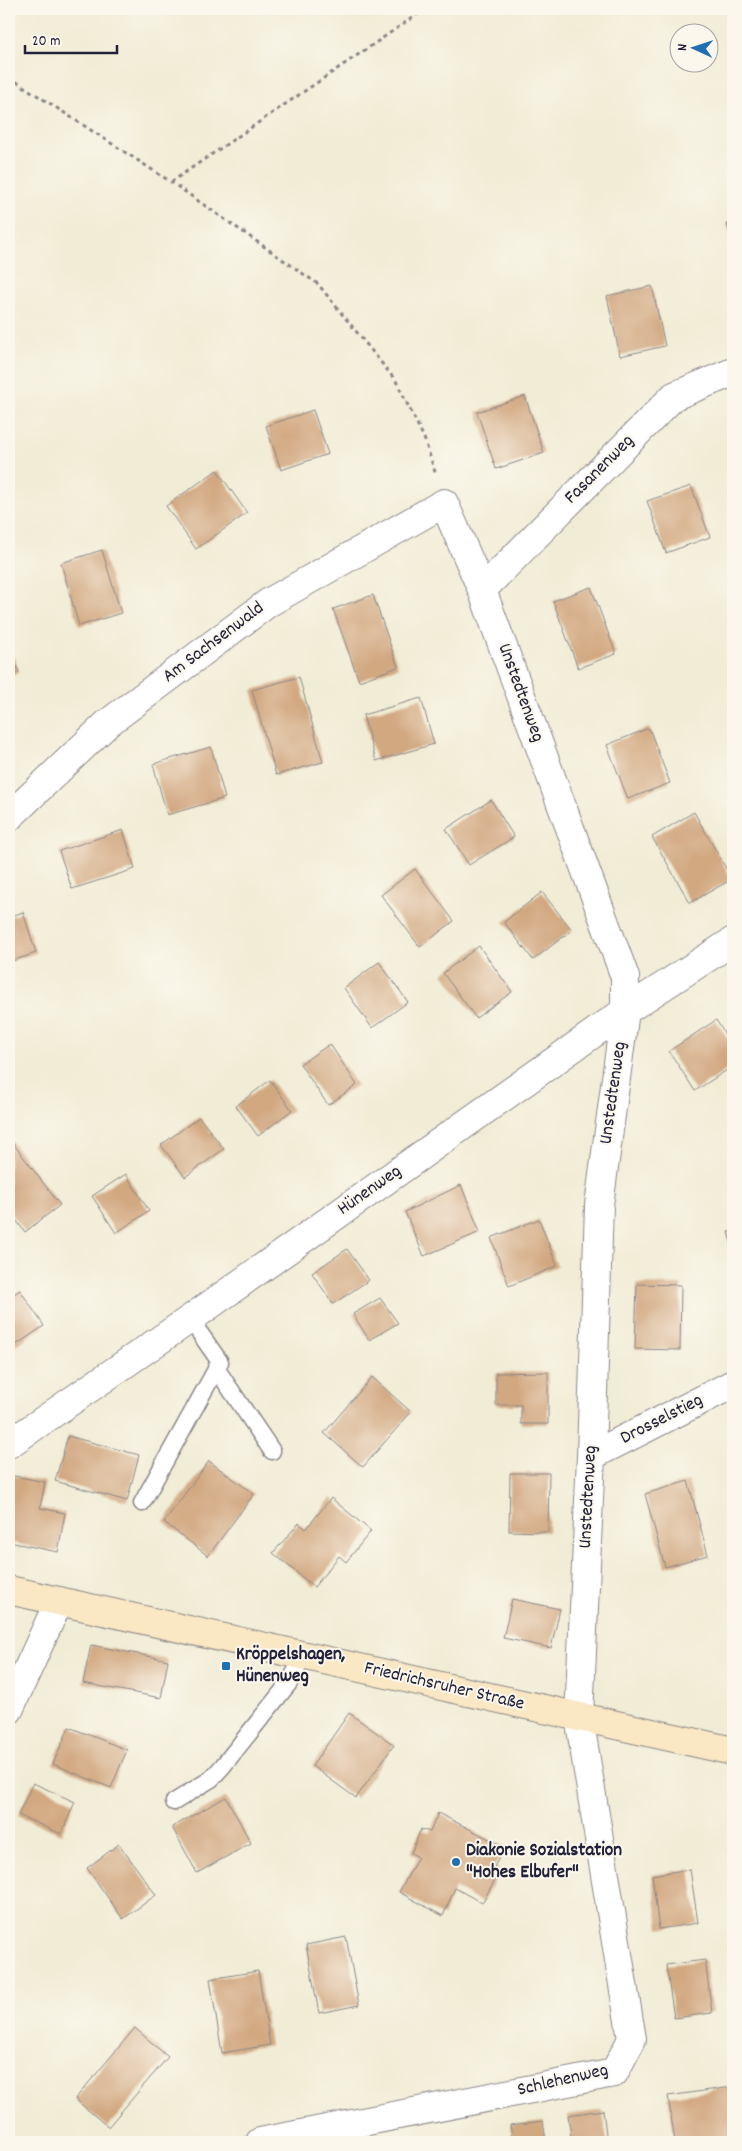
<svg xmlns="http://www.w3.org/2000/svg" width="742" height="2151" font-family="Dekko,sans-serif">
	<rect width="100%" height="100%" fill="#fbf7ec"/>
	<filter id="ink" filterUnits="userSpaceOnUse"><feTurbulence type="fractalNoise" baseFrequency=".02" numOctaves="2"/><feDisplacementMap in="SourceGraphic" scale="10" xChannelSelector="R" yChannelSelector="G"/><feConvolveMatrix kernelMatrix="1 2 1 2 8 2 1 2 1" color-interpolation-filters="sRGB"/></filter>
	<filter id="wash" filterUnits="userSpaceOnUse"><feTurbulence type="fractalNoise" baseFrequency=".0096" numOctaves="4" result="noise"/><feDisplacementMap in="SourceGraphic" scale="20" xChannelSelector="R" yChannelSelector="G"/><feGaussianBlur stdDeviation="1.12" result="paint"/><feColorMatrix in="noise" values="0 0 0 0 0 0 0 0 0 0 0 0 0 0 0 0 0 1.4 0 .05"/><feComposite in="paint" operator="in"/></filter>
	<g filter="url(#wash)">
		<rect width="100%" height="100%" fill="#f1ecd5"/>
		<g id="blocks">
			<path fill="#d2a881" d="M733,221v20l-6,-17z
				M652,286l13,60 -45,10 -13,-60z
				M525,396l19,57 -48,16 -19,-57z
				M313,410l15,44 -47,16 -15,-44z
				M217,470l30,43 -51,36 -30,-43z
				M691,486l19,51 -44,16 -19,-52z
				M102,550l19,63 -42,13 -18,-63z
				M591,587l25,67 -38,14 -25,-67z
				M373,595l25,72 -39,14 -26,-72z
				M9,644l10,28 -10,4z
				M299,677l24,85 -47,13 -24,-85z
				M421,698l13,46 -58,17 -13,-46z
				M649,728l21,55 -42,16 -21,-54z
				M211,747l14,51 -58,17 -14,-51z
				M491,800l23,37 -45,28 -23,-36z
				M694,812l38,67 -42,24 -38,-66z
				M123,830l12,39 -63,20 -13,-38z
				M415,869l39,52 -34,26 -39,-52z
				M542,892l30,38 -39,30 -29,-38z
				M23,912l13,41 -27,9v-45z
				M479,946l33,46 -36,26 -33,-45z
				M379,962l29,40 -36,26 -28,-40z
				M716,1020l17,27v19l-38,25 -26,-40z
				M330,1044l27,41 -29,20 -28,-41z
				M270,1080l22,30 -34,26 -22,-30z
				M199,1117l25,32 -39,28 -24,-32z
				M9,1138l51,67 -35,27 -16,-21z
				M126,1174l23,37 -33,22 -24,-37z
				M461,1185l19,47 -56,24 -19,-44z
				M539,1219l18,47 -48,20 -18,-48z
				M733,1231v19l-5,-18z
				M347,1249l22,31 -36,24 -21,-31z
				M637,1284l44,1 -1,65 -45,-1z
				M20,1290l24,36 -34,23 -1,-52z
				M380,1298l18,25 -29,17 -16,-26z
				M548,1372v52h-27v-19h-25v-32z
				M372,1377l39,35 -48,55 -39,-34z
				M68,1436l71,19 -12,46 -72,-20z
				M209,1461l45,33 -46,62 -44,-34z
				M510,1473h39l-1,59 -39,-1z
				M9,1475l36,7 -5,26 25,5 -7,39 -49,-10z
				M688,1481l20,74 -43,12 -20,-73z
				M331,1498l40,33 -25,31 -7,-6 -25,31 -41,-34 26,-30 7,6z
				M512,1599l48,10 -9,39 -48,-10z
				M91,1645l77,15 -7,38 -78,-15z
				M349,1713l45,32 -38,53 -44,-32z
				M69,1727l58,23 -16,38 -58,-24z
				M33,1783l42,19 -14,32 -43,-19z
				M226,1797l25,46 -54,30 -25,-46z
				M438,1813l67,34 -11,20 6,4 -18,32 -27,-15 -12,28 -44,-24 19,-35 -7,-4 10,-24 9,3z
				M119,1844l37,51 -33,24 -36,-51z
				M690,1869l8,54 -39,6 -7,-54z
				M346,1937l13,68 -40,8 -13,-68z
				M705,1960l7,53 -38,5 -8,-53z
				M258,1971l12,74 -48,8 -12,-74z
				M135,2028l33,29 -60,70 -33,-28z
				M732,2087l1,55h-58l-7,-46z
				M603,2110l4,32h-35l-4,-27z
				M543,2121l3,21h-33l-3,-17z"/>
		</g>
	</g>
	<g filter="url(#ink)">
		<use href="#blocks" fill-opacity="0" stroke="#8a8788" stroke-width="1"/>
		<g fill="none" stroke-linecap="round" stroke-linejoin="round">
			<defs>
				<path id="lane" d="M216,1368l56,83
					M142,1503l78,-141 -30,-43
					M174,1802l37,-23 11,-12 67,-84 15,-27"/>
				<path id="street" d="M482,590l192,-194 59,-24
					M9,817l99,-94 160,-120 176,-100 38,87 143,387v34l-26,194 -8,251 -12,261 53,322 -18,34 -354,69
					M9,1444l181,-125 435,-308 108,-70
					M591,1456l142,-72
					M9,1710l50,-109"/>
				<path id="secondary" d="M9,1590l724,161"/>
			</defs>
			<use href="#lane" stroke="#8a8788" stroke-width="19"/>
			<use href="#street" stroke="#8a8788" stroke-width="30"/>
			<use href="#secondary" stroke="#8a8788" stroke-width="30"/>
			<path stroke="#8a8788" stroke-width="3" stroke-dasharray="4 4" stroke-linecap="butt" d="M9,77l162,105 147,102 78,97 28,57 12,37
				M171,182l254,-173"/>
			<use href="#lane" stroke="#fff" stroke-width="16"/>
			<use href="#street" stroke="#fff" stroke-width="28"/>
			<use href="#secondary" stroke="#fae7c3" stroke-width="28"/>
		</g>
	</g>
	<g fill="#1f6fb2" stroke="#fbf7ec" stroke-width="2">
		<rect x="221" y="1661" width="10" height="10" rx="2.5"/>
		<circle cx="456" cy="1862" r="5"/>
	</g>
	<g text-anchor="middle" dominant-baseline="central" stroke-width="4" stroke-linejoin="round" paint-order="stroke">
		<g font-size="19" fill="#22223b" stroke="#fbf7ec">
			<text transform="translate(600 470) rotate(-45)">Fasanenweg</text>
			<text transform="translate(214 643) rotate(-37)">Am Sachsenwald</text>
			<text transform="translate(520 693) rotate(70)">Unstedtenweg</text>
			<text transform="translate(614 1093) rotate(-82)">Unstedtenweg</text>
			<text transform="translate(370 1191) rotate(-35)">Hünenweg</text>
			<text transform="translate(662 1420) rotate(-27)">Drosselstieg</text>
			<text transform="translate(589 1497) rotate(-87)">Unstedtenweg</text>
			<text transform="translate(444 1687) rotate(13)">Friedrichsruher Straße</text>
			<text transform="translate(563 2081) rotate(-13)">Schlehenweg</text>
		</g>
		<g font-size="19" font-weight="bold" fill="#22223b" stroke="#fbf7ec" text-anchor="start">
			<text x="236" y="1655">Kröppelshagen,<tspan x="236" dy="22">Hünenweg</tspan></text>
			<text x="466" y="1851">Diakonie Sozialstation<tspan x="466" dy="22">"Hohes Elbufer"</tspan></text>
		</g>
	</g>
	<rect width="742" height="2151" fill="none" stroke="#fbf7ec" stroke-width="30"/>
	<g transform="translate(694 48) rotate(273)"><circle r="24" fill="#fbf7ec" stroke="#a4a2a5"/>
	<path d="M0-4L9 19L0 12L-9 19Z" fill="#1f6fb2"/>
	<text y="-8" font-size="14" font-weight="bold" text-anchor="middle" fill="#22223b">N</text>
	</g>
	<path d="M25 45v8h92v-8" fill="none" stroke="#22223b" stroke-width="2.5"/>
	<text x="32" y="45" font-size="15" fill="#22223b" stroke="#fbf7ec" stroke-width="4" paint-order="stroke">20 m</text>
</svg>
